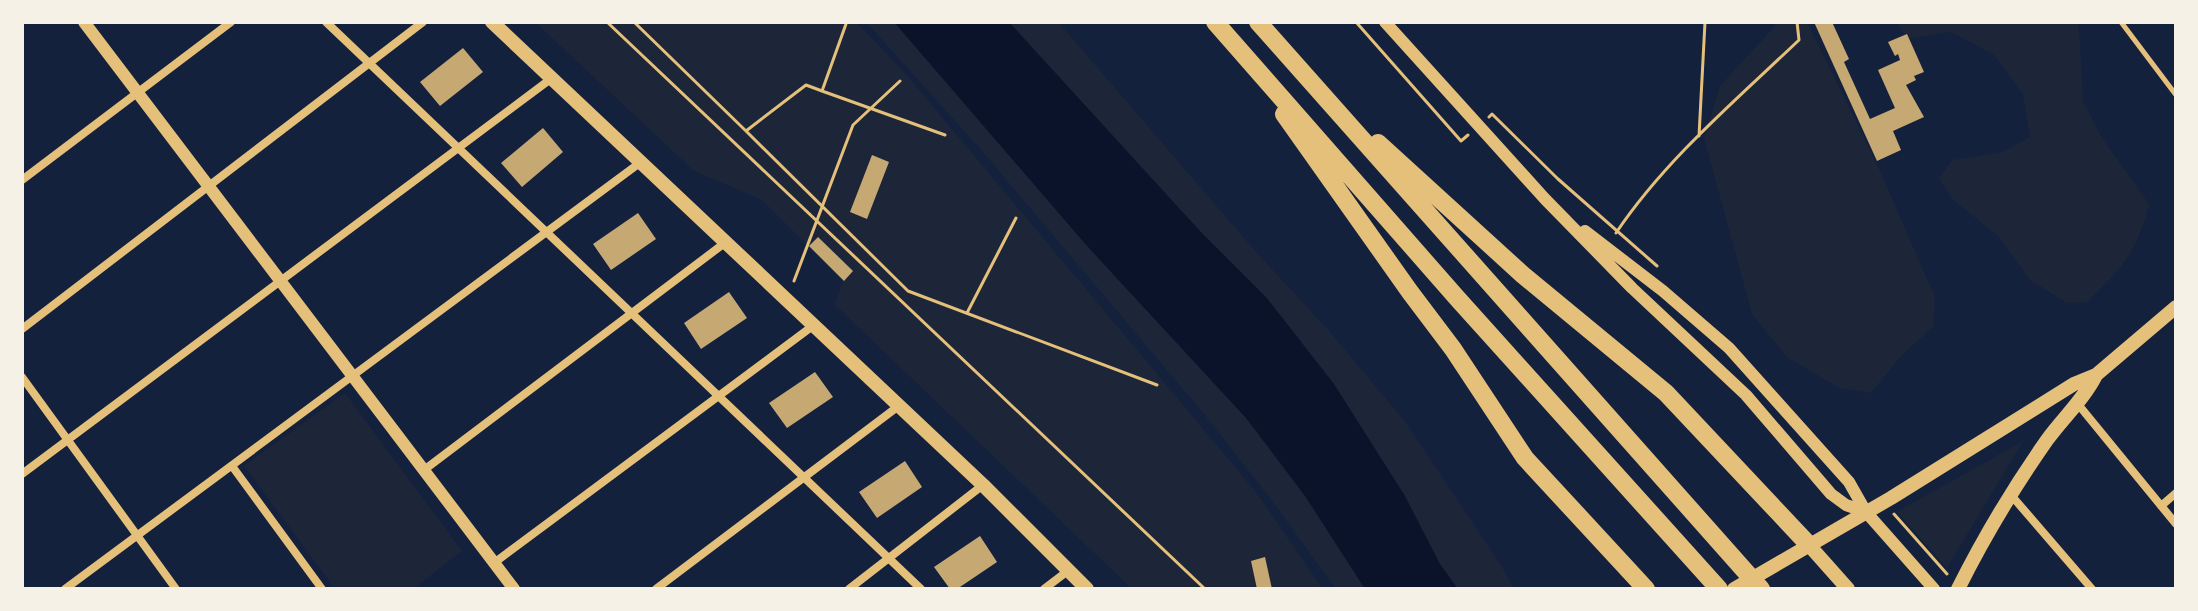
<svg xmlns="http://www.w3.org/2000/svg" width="2198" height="611" font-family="'Public Sans',sans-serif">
	<rect width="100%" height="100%" fill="#14213d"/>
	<path fill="#1d2539" d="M535,22h321l49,51 351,419 67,97h-191l-297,-284 8,-24 -81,-81 -68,-29z
		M866,22h192l200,232 72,78 76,91 96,144 12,22h-178l-66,-91 -66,-84 -222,-263z
		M1774,22h33l69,140 59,135 -2,30 -32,29 -30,37 -32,-5 -52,-31 -35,-43 -48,-176 16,-52 55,-60z
		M1897,22h178l4,4 4,75 17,34 49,69c-13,50 -26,63 -62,98l-20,1 -37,-23 -32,-44 -46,-37 -13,-21 13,-18 51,-8 27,-15 -7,-43 -30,-40 -42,-22 -45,7z
		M345,393l117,158 -49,38h-78l-91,-123z
		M2023,441l-76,127 -50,-56z"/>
	<path fill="#0b132b" d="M894,22h115l191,209 66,66 68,87 71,112 35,68 18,25h-93l-60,-93 -59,-78 -159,-172z"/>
	<path fill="#c6a872" d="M1814,22h18l17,37 -5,3 26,57 25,-11 -17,-38 22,-10 -2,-6 -3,2 -7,-14 19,-8 17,38 -10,4 2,4 -10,5 18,32 -31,14 8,19 -24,11z
		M463,48l20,24 -43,34 -20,-24z
		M543,128l20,24 -41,35 -21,-24z
		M872,155l17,7 -22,57 -17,-7z
		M638,213l18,26 -45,31 -18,-26z
		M818,237l35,34 -9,10 -35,-35z
		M729,292l18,26 -46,31 -17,-26z
		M815,372l18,25 -46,31 -18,-25z
		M905,461l17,26 -45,31 -18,-26z
		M980,536l17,26 -40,27h-7l-16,-22z
		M1265,557l7,32h-15l-6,-28z"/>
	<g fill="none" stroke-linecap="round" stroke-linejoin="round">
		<path stroke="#e5c07b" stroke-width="3" d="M607,22l598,567
			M634,22l112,109 60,-46 16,6 24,-67
			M1356,22l105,119 7,-6
			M822,91l123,44
			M1489,117l3,-3 66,65 99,87
			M746,131l162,160 249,94
			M1699,136l6,-114
			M1616,233c49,-73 120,-133 183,-193l-2,-18
			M794,281l59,-156 47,-44
			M967,313l49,-95
			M1894,514l53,60"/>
		<path stroke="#e5c07b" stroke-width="5" d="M2121,22l55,73"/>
		<path stroke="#e5c07b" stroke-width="8" d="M326,22l595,567
			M22,180l209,-158
			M22,329l401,-307
			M22,377l154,212
			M2077,403l99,121
			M232,466l90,123
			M424,470l302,-228
			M22,474l530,-396
			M2011,495l81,94
			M2161,506l15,-13
			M494,563l320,-238
			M65,589l576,-427
			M656,589l244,-184
			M849,589l134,-104
			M1044,589l25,-19"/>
		<path stroke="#e5c07b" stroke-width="12" d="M84,22l430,567
			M1385,22l160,177 87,89 114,107 85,99 15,11 20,7
			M1585,231l78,60 66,57 120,134 17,30 68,77"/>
		<path stroke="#e5c07b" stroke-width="14" d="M492,22l491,463 104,104
			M1808,544l40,45
			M1734,589l157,-91 183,-114 22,-9
			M1958,589c26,-52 56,-102 89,-149 16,-22 37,-41 49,-65l80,-68"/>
		<path stroke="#e5c07b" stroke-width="18" d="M1215,22l242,276 262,291
			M1258,22l503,567
			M1284,114l126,178 43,57 72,109 121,131
			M1378,143l145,132 143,118 142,151"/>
	</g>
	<rect width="2198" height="611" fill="none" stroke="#f6f1e7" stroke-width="48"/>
</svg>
